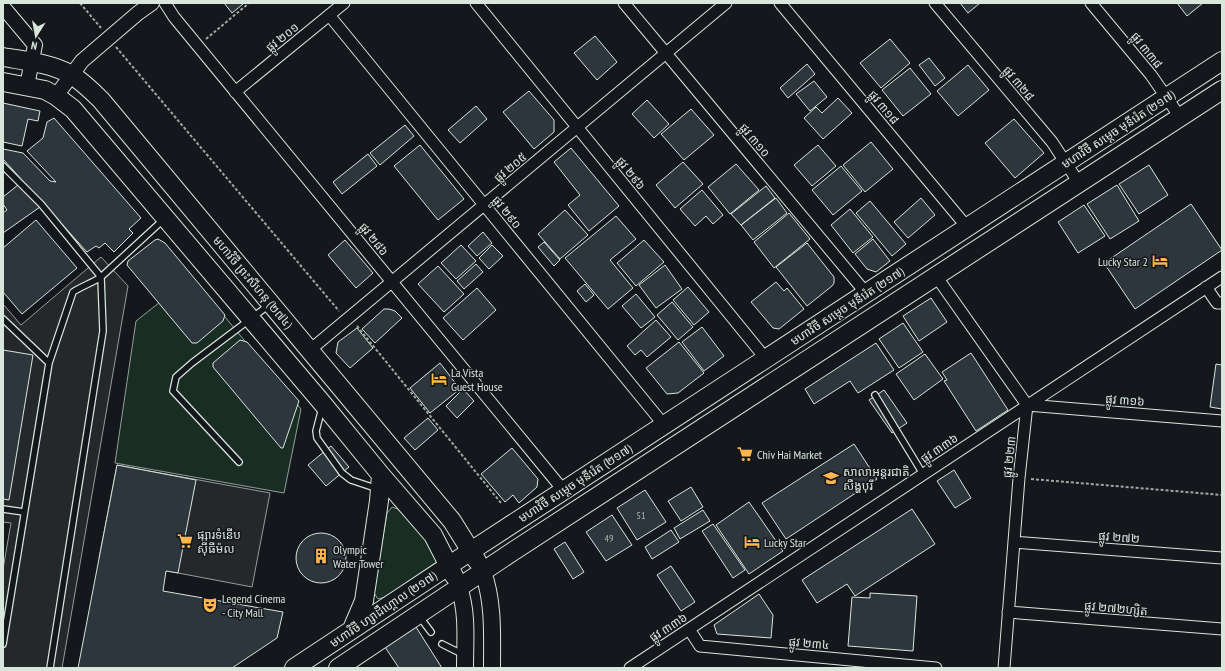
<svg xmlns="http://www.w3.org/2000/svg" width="1225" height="671" font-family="'PT Sans Narrow','Noto Sans Khmer',sans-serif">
	<rect width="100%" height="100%" fill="#14181c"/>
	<path fill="#1a2d24" stroke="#939e99" d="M192,277l109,132 -17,84 -169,-30 21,-142z
		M392,507l9,3 22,26 15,25 -53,36 -7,2 -4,-6 13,-80z"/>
	<path fill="#24282b" stroke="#939e99" d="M101,257l27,29 -66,382h-59v-99l8,-46 -8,-1v-218l18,21z
		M117,465l153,28 -18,94 -153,-29z"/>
	<path fill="#2c363c" stroke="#d8e6dc" d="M224,3h19v1l-11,9z
		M960,3h20l-12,10z
		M1177,3h26l-16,13z
		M595,36l22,26 -20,18 -23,-27z
		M890,39l20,24 -29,25 -21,-25z
		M929,58l16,20 -10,8 -16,-21z
		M807,64l8,10 -27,24 -8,-10z
		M968,65l21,25 -31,26 -21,-25z
		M910,68l21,26 -28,22 -21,-26z
		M814,81l13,16 -17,14 -14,-17z
		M529,91l25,29v12l-20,17 -31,-37z
		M838,98l14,15 -29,26 -19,-21 12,-11 6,6z
		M647,100l22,24 -15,14 -22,-24z
		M3,103l37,8 -2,10 -10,-2 -6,27 -19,-4z
		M476,106l11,13 -27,24 -12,-13z
		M691,109l23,26 -30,25 -23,-26z
		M54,118l87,100 -12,11 4,4 -19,19 -9,-9 -6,5 -3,-2 -9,6 -84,-93v-10l20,4 27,28 6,1 -29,-31 16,-13 4,-16z
		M1014,119l30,34 -29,25 -30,-35z
		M405,125l9,11 -34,29 -10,-12z
		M871,142l22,27 -28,23 -22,-27z
		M420,145l44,54 -26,21 -44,-54z
		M818,145l18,21 -24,20 -18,-21z
		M571,148l48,58 -30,25 -21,-26 12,-10 -26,-33z
		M368,154l9,12 -35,28 -9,-12z
		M683,162l20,22 -28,24 -19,-23z
		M736,164l23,26 -29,24 -22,-27z
		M1149,165l19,30 -29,19 -20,-30z
		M841,166l21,25 -29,24 -21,-25z
		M18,185l22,22 -37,26v-20l4,-3 -4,-6v-7z
		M1117,185l22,36 -29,18 -23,-35z
		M766,186l9,12 -34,27 -10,-11z
		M702,190l21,25 -10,9 -7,-8 -11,10 -15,-17z
		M776,198l11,15 -34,27 -12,-15z
		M921,198l14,17 -27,23 -14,-16z
		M870,201l36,43 -14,12 -36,-43z
		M1191,204l31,46 -87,59 -31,-46z
		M1084,205l21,31 -27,17 -20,-31z
		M850,209l23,28 -20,16 -22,-28z
		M565,210l23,25 -28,24 -22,-25z
		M789,213l21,26 -36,29 -20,-26z
		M616,216l20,23 -26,21 23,28 -25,21 -43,-51z
		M36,220l41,48 -55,46 -19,-22v-44z
		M483,232l9,11 -15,13 -9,-10z
		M158,239l7,4 60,72 -2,6 -26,22h-5l-65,-78 1,-4 27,-21z
		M873,239l17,22 -14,11 -9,-3 -12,-15z
		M345,240l28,33 -17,15 -28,-33z
		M644,240l20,22 -28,24 -19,-23z
		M544,242l16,18 -6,6 -16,-19z
		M807,243l27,34v6l-2,3 -25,20 -31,-39z
		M461,245l15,16 -20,18 -15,-16z
		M492,245l11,11 -14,13 -10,-11z
		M476,264l7,8 -19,17 -7,-8z
		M665,265l17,24 -26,19 -17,-23z
		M438,266l26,28 -20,18 -26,-28z
		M776,282l8,9 3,-3 17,21 -25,20 -6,-1 -22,-26z
		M585,284l9,11 -8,7 -9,-11z
		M688,287l21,25 -15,13 -21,-25z
		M477,288l19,22 -33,30 -20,-22z
		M636,294l19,23 -14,11 -19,-22z
		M931,298l16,24 -28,19 -16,-25z
		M672,302l21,25 -15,13 -21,-25z
		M384,309h5l6,2 7,7 -27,25 -13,-14z
		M656,320l15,17 -24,20 -6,-7 -6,5 -8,-9z
		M903,323l20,29 -24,16 -20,-29z
		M702,327l22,29 -20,15 -22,-29z
		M357,328l16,20 -23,20 -14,-15 2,-11z
		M240,340l7,2 52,59 -16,47h-2l-68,-81v-4z
		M679,342l25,31 -26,20 -11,1 -21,-26z
		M876,343l18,27 -36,23 -8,-12 -36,23 -9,-15z
		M3,350l30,5 -24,145 -6,-1z
		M971,353l37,57 -32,21 -32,-50 3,-1 -5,-8z
		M925,354l18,25 -29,21 -18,-26z
		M440,363l20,26 -30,24 -20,-25z
		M1216,364l6,1v44l-12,-2z
		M463,389l11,12 -17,17 -11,-12z
		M884,390l23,33 -15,10 -23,-33z
		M428,418l10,12 -23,20 -11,-12z
		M854,444l23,35 -91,60 -24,-36z
		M331,446l18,21 -23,19 -18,-21z
		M512,448l26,31 -1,8 -18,16 -6,-8 -8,7 -24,-28z
		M117,465l79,15 -18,93 -12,-2 -3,20 120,21 -6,26 -45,30h-154z
		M954,470l17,28 -16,10 -18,-27z
		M691,487l12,20 -22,14 -13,-20z
		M645,490l21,32 -29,18 -20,-32z
		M749,502l34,49 -34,23 -33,-49z
		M912,509l23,35 -80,52 -8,-12 -30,19 -15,-23z
		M703,510l7,11 -30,18 -6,-11z
		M612,515l20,30 -26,16 -20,-29z
		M713,524l32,46 -12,8 -31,-47z
		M671,530l8,12 -27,17 -7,-12z
		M296 558a25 25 0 1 1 50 0a25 25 0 1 1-50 0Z
		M565,542l19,30 -11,7 -19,-30z
		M671,566l24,36 -14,9 -24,-36z
		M870,593l47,3 -4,55 -65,-5 4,-49 18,1z
		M759,594l14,21 -2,23 -54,-4 -3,-9z
		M416,627l26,41h-43l-14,-21z"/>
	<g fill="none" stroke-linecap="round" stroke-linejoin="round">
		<defs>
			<path id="service" d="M3,166l38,38 60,73 2,54 -53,337
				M3,319l46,44
				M875,395l48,79
				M322,408l-6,23 1,7 25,35 9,7 27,9
				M239,462l-66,-71 3,-14 16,-14 77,-58
				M3,509l21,3
				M419,616l12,16
				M3,644l46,-281 24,-71c9,-6 19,-9 28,-15l62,-57
				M442,644l16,8 5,1"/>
			<path id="minor" d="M165,3l9,14 390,474
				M476,3l290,356
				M624,3l242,290
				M780,3l187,224
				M935,3l117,139 27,41
				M1091,3l60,72 29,42
				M329,15l335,410
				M235,92l109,-89
				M936,276l91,129 -8,73 -15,190
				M1206,287l11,16h5
				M310,350l416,-347
				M1027,405l195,16
				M1014,542l208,16
				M1008,612l214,17
				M689,629l11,17 236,22
				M630,668l592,-391"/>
			<path id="tertiary" d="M3,7l32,38 -8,41
				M56,96l26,-35 56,-48 14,-10"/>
			<path id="secondary" d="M483,572c11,31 9,63 9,96
				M459,587c9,27 6,54 6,81"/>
			<path id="primary" d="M3,57c23,4 46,6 67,17 12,7 22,17 31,26l351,421 25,40
				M3,82l42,8 11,6 17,13 250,295 58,71 52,60 21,41
				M352,629l12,-28 15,-100 2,-26
				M294,668l177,-117 751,-490
				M338,668l174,-116 710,-462"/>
		</defs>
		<use href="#service" stroke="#d8e6dc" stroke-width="8"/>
		<use href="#minor" stroke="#d8e6dc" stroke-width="13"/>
		<use href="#tertiary" stroke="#d8e6dc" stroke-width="16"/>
		<use href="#secondary" stroke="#d8e6dc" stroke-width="18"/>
		<use href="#primary" stroke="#d8e6dc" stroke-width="20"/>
		<path stroke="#9da8a2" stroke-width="2" stroke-dasharray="3 2" stroke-linecap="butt" d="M80,3l21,25
			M206,39l43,-36
			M116,47l223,264
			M357,326l144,177
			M1031,479l191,16"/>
		<use href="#service" stroke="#14181c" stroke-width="5.5"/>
		<use href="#minor" stroke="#14181c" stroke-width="11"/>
		<use href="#tertiary" stroke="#14181c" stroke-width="14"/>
		<use href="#secondary" stroke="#14181c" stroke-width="16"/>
		<use href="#primary" stroke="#14181c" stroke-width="18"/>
	</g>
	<defs>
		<symbol id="hotel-bare" viewBox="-9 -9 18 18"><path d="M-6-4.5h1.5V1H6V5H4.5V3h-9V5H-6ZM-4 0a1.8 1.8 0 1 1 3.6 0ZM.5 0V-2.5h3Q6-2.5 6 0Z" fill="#ffb74d" stroke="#14181c" stroke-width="2.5" paint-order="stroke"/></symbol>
		<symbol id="supermarket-bare" viewBox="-9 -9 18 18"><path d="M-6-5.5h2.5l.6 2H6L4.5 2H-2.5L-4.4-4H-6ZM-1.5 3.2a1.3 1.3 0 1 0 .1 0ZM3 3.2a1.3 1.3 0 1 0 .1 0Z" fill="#ffb74d" stroke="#14181c" stroke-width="2.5" paint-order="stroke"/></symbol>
		<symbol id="school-bare" viewBox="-9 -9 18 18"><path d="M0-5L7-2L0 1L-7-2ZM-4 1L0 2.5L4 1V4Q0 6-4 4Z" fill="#ffb74d" stroke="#14181c" stroke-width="2.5" paint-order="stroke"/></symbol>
		<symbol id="building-bare" viewBox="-9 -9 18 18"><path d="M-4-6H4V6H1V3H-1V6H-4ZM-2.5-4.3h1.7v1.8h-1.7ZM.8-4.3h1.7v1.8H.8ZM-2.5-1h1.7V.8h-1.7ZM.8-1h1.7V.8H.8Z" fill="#ffb74d" stroke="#14181c" stroke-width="2.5" paint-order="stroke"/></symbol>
		<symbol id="theatre-bare" viewBox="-9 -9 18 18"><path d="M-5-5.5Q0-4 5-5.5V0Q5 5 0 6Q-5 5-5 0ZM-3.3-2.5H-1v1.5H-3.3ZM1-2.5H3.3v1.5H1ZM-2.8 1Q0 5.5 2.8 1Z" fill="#ffb74d" stroke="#14181c" stroke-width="2.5" paint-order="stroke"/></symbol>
	</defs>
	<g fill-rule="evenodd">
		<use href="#hotel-bare" x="1149" y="250" width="22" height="22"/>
		<use href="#hotel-bare" x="428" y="368" width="22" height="22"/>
		<use href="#supermarket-bare" x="734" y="443" width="22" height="22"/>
		<use href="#school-bare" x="820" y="467" width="22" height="22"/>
		<use href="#supermarket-bare" x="174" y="530" width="22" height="22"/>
		<use href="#hotel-bare" x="741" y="531" width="22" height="22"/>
		<use href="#building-bare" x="310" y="545" width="22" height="22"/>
		<use href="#theatre-bare" x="199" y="594" width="22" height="22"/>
	</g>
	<g text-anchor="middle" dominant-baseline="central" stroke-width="3" stroke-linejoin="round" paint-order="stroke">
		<g font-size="10" fill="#adbab4">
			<text x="641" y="515">51</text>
			<text x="609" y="538">49</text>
		</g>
		<g font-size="12" fill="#d8e6dc" stroke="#14181c">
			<text transform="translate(282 37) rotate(-39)">ផ្លូវ ២០១</text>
			<text transform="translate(1147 50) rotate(51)">ផ្លូវ ៣៣៨</text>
			<text transform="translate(1019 83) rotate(50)">ផ្លូវ ៣២៨</text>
			<text transform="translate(884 107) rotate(50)">ផ្លូវ ៣១៨</text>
			<text transform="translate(1118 129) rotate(-33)">មហាវិថី សម្តេច មុនីរ៉េត (២១៧)</text>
			<text transform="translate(755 140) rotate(50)">ផ្លូវ ៣១០</text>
			<text transform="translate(510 167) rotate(-40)">ផ្លូវ ២០៥</text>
			<text transform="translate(631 173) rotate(51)">ផ្លូវ ២៩៦</text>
			<text transform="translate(507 212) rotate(51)">ផ្លូវ ២៩០</text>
			<text transform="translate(374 239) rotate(51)">ផ្លូវ ២៨៦</text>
			<text transform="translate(253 282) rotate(50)">មហាវិថី ព្រះសីហនុ (២៧៤)</text>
			<text transform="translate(847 306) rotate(-33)">មហាវិថី សម្តេច មុនីរ៉េត (២១៧)</text>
			<text transform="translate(1125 400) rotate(4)">ផ្លូវ ៣១៦</text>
			<text transform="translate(939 448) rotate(-34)">ផ្លូវ ៣៣៦</text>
			<text transform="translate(1009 457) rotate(-84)">ផ្លូវ ២២៣</text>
			<text transform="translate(575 483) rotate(-33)">មហាវិថី សម្តេច មុនីរ៉េត (២១៧)</text>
			<text transform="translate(1119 537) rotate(4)">ផ្លូវ ២៧២</text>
			<text transform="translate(1116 608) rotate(5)">ផ្លូវ ២៧២ហ្សិត</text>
			<text transform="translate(383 609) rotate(-34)">មហាវិថី ហ្សាដឹហ្គោល (២១៧)</text>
			<text transform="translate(668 627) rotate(-33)">ផ្លូវ ៣៣៦</text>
			<text transform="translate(809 643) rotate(5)">ផ្លូវ ២៣៤</text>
		</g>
		<g font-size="12" fill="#d8e6dc" stroke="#14181c" text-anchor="start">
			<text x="1148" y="261" text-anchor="end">Lucky Star 2</text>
			<text x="451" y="372">La Vista<tspan x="451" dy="14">Guest House</tspan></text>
			<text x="757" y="454">Chiv Hai Market</text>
			<text x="843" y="471">សាលាអន្តរជាតិ<tspan x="843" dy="14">សឹង្ហបុរី</tspan></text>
			<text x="197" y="534">ផ្សារទំនើប<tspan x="197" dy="14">ស៊ីធីម៉ល</tspan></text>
			<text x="764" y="542">Lucky Star</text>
			<text x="333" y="549">Olympic<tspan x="333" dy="14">Water Tower</tspan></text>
			<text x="222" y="598">Legend Cinema<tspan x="222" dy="14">- City Mall</tspan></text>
		</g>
	</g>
	<rect width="1225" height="671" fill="none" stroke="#d8e6dc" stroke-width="8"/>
	<g transform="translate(36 36) rotate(191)" stroke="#14181c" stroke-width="3" paint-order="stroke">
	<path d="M0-3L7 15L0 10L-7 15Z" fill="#d8e6dc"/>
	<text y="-6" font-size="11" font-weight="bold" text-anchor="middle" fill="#d8e6dc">N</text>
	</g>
</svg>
